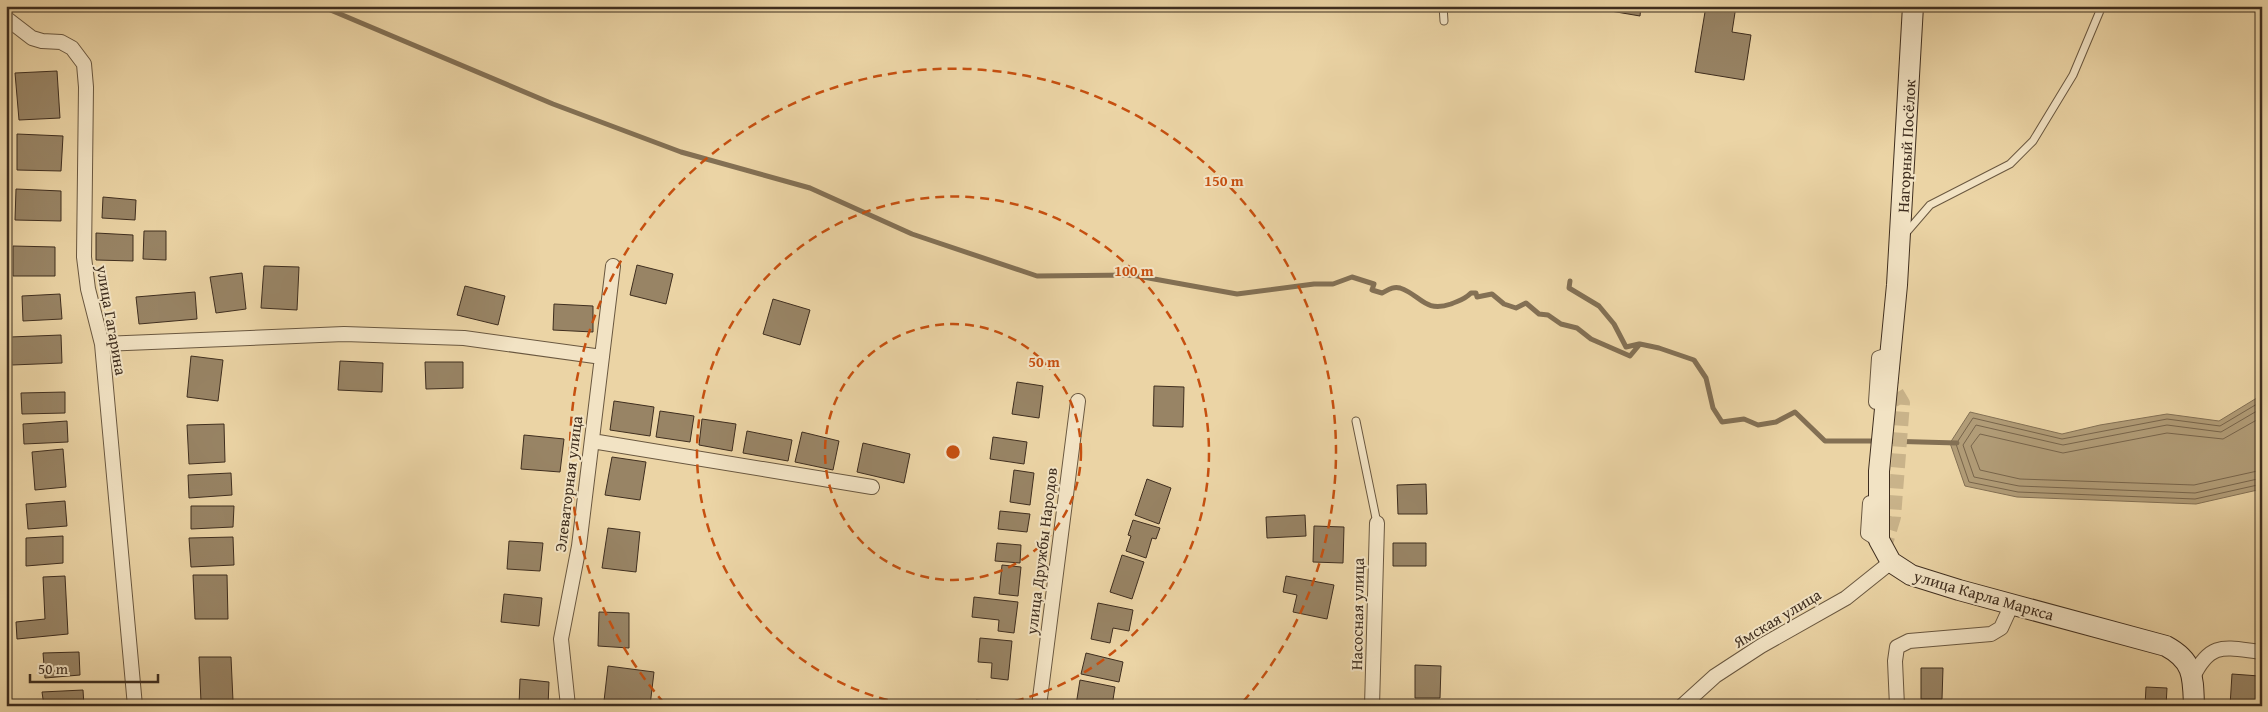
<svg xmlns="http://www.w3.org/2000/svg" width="2268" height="712" font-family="'Gentium Book Plus',serif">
	<rect width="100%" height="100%" fill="#ebd4a5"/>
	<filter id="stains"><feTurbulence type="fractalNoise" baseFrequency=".004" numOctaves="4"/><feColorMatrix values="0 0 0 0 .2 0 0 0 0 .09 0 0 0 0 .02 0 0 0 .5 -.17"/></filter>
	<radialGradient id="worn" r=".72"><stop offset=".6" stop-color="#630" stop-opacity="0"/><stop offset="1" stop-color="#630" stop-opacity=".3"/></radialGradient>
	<path fill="#b19c77" stroke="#837054" d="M2260,396l2,93 -66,15 -179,-7 -52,-11 -15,-43 20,-31 92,22 38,-9 67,-11 52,7z"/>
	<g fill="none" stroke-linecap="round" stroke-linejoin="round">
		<path stroke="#78654b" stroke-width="1" d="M2262,401l-42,25 -53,-7 -105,20 -89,-21 -17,26 13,38 49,10 177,7 67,-15
			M2262,408l-41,24 -54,-7 -104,20 -87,-20 -13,20 11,32 45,9 176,7 67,-15
			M2262,417l-39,22 -56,-6 -104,20 -83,-19 -9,12 9,24 40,9 174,6 68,-15"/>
		<path stroke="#837054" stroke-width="5" d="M321,6l232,98 128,48 129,36 102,46 125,42 95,-1 105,19 77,-10h19l19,-7 22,7 -2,6 10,3c6,-3 11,-7 18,-5 21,7 24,25 51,16 9,-4 13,-4 20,-11h5l1,4 15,-3 12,10 12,4 10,-5 13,11 9,1 13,9 16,4 14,11 39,17 10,-12 19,4 35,12 12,18 7,30 9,14 22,-3 14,6 18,-3 19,-10 30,29h52
			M1570,281l-1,7 30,18 15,18 12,23 13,-3
			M1885,441l72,2"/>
	</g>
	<path fill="#988465" stroke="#3f2e1f" d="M1581,6h60l-1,10z
		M1706,6h30l-4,26 19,3 -7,45 -49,-8z
		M2019,6h18l-1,4z
		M57,71l3,47 -41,2 -4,-47z
		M17,134l46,2 -2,35 -44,-1z
		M16,189l45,2v30l-46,-1z
		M103,197l33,3 -1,20 -33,-2z
		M144,231h22v29l-23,-1z
		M96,233l37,2v26l-37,-1z
		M13,246l42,1v29h-42z
		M637,265l36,9 -7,30 -36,-9z
		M264,266l35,1 -2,43 -36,-2z
		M242,273l4,36 -30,4 -6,-36z
		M465,286l40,10 -7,29 -41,-10z
		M195,292l2,27 -58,5 -3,-27z
		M60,294l2,25 -39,2 -1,-25z
		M773,299l37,11 -10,35 -37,-11z
		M554,304l39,2v26l-40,-2z
		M61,335l1,28 -50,2 -2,-28z
		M191,356l32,4 -5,41 -31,-4z
		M340,361l43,2 -1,29 -44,-2z
		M425,362h38v26l-37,1z
		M1017,382l26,4 -4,32 -27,-4z
		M1154,386l30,1 -1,40 -30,-1z
		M65,392v21l-43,1 -1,-21z
		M614,401l40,6 -4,29 -40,-6z
		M660,411l34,5 -4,26 -34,-5z
		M702,419l34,5 -4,27 -33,-6z
		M67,421l1,21 -44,2 -1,-20z
		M224,424l1,38 -36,2 -2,-39z
		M747,431l45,9 -4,21 -45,-8z
		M802,432l37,9 -6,29 -38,-8z
		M524,435l40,4 -4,33 -39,-3z
		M993,437l34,5 -3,22 -34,-5z
		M863,443l47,11 -6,29 -47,-11z
		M63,449l3,38 -31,3 -3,-38z
		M612,457l34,5 -6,38 -35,-5z
		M1014,470l20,3 -4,32 -20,-3z
		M231,473l1,22 -43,3 -1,-23z
		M1147,479l24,9 -12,36 -24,-9z
		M1426,484l1,30h-29l-1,-29z
		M65,501l2,25 -39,3 -2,-25z
		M191,506h43l-1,21 -42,2z
		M1000,511l30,3 -3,18 -29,-3z
		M1305,515l1,21 -39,2 -1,-21z
		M1133,520l27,8 -4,11 -4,-1 -6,20 -20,-7 5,-15 -3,-1z
		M1314,526l30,1 -1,36 -30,-1z
		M608,528l32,4 -4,40 -34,-4z
		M63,536v27l-37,3v-28z
		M233,537l1,28 -43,2 -2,-29z
		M509,541l34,2 -3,28 -33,-2z
		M997,543l24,2 -1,18 -25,-2z
		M1393,543h33v23h-33z
		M1122,555l22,7 -12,37 -22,-7z
		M1002,565l19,2 -3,29 -19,-2z
		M193,575h34l1,44h-33z
		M65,576l3,58 -51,5 -1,-17 29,-3 -2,-42z
		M1286,576l48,9 -7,34 -34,-7 4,-17 -14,-3z
		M504,594l38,4 -3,28 -38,-4z
		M974,597l44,5 -4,31 -16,-2 1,-11 -27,-3z
		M1098,603l35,7 -4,21 -16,-3 -3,15 -19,-4z
		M599,612l30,1v35l-31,-2z
		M980,638l32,3 -4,39 -17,-2 1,-15 -14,-1z
		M79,652l1,23 -35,3 -2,-25z
		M1086,653l37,9 -4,20 -38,-8z
		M199,657h32l2,44 -32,1z
		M1415,665l26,1 -1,32h-25z
		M608,666l46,6 -4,34 -46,-5z
		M1921,668h22l-1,31h-21z
		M2232,674l27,2 -2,30h-27z
		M520,679l29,3 -1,24h-29z
		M1080,680l35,7 -3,19 -36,-1z
		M2146,687l21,1 -1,18h-21z
		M83,690l1,16h-40l-2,-14z
		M976,700l30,3v3h-30z
		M1608,702l27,4h-28z"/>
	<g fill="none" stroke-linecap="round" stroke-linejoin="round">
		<path stroke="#c9b38a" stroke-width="14" stroke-dasharray="14 7" stroke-linecap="butt" d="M1884,550l10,-33 9,-114 -15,-25"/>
		<defs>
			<path id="lane" d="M1443,6l1,15
				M1905,234l25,-29 80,-41 23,-23 40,-66 29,-69
				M1356,421l21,102"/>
			<path id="street" d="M6,18l26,20 10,3 19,1 11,6 12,16 2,23 -2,170 4,32 14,55 33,362
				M102,344l242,-10 120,4 138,19
				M1876,402l3,-44 12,-4
				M592,441l280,46
				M1870,503l-2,30 11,7
				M2193,677c18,-37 33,-29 69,-25
				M568,706l-7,-67 18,-93 34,-280
				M1039,706l39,-305
				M1372,706l5,-183
				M1682,706l33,-30 46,-30 85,-48 45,-36
				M1897,706l-2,-45 2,-14 12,-6 82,-7 10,-6 11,-24"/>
			<path id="secondary" d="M1913,6l-16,279 -18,186v69l12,22 20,13 48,15 207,56c28,15 27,31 28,60"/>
		</defs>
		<use href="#lane" stroke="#6a5840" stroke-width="9"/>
		<use href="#street" stroke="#6a5840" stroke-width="16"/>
		<use href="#secondary" stroke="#3f2e1f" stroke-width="22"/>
		<use href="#lane" stroke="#f2e3c4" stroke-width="7"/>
		<use href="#street" stroke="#f2e3c4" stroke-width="14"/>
		<use href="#secondary" stroke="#f2e3c4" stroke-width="20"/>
	</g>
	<g fill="none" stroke="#c65010" stroke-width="2.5" stroke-dasharray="9 6">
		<circle cx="953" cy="452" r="128"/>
		<path d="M917 706A256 256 0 1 1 989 706"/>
		<path d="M664 703A383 383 0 1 1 1242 703"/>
	</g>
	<g text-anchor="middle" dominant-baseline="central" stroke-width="4" stroke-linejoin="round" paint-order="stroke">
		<g font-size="16" fill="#3f2e1f" stroke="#f2e3c4">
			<text transform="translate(1906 146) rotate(-87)">Нагорный Посёлок</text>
			<text transform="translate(112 320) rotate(80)">улица Гагарина</text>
			<text transform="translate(568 484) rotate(-83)">Элеваторная улица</text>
			<text transform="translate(1041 551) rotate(-83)">улица Дружбы Народов</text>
			<text transform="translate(1984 595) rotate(16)">улица Карла Маркса</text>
			<text transform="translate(1357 614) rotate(-89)">Насосная улица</text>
			<text transform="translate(1777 618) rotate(-31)">Ямская улица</text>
		</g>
	</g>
	<circle cx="953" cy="452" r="8" fill="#c65010" stroke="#f2e3c4" stroke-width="2.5"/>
	<g font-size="15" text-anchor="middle" font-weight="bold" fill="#c65010" stroke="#f2e3c4" stroke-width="4" stroke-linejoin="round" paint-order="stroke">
		<text x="1224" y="186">150 m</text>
		<text x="1134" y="276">100 m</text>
		<text x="1044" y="367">50 m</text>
	</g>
	<rect width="2268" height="712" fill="none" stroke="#ebd4a5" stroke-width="25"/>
	<rect x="8" y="8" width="2253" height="697" fill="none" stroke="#3f2e1f" stroke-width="2.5"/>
	<rect x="12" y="12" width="2243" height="687" fill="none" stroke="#3f2e1f"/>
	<path d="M30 674v8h128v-8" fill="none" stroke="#3f2e1f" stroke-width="2.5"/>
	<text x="38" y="674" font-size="15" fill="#3f2e1f" stroke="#f2e3c4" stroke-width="4" paint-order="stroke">50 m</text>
	<rect width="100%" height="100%" filter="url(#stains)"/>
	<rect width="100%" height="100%" fill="url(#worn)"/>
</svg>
